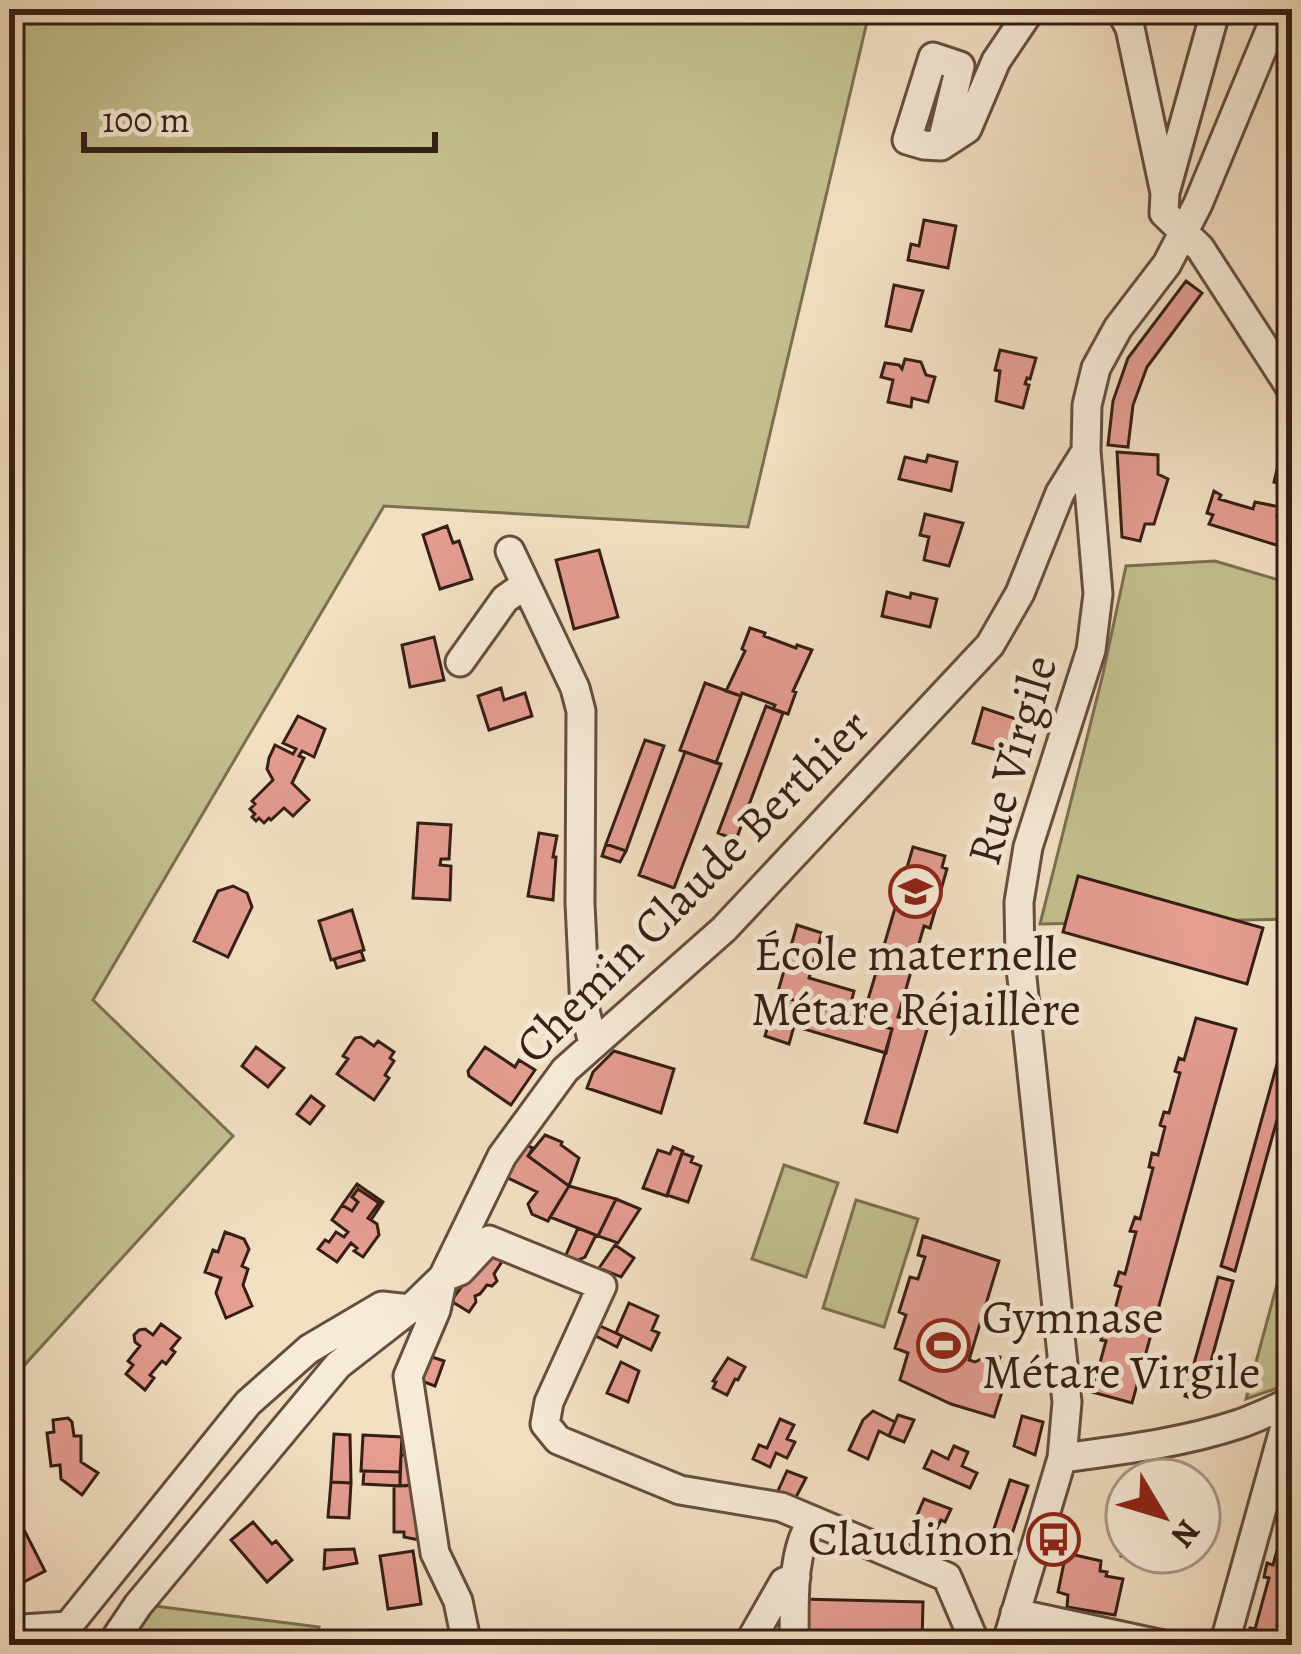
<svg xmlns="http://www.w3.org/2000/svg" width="1301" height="1654" font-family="Alegreya,serif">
	<rect width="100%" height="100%" fill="#f3e0c3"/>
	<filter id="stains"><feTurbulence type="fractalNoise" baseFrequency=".00167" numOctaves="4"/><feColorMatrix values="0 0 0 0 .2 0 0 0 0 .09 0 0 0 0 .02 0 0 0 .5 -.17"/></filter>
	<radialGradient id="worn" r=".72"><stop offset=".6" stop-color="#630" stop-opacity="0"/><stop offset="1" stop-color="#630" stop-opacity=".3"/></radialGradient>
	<path fill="#c3c08e" stroke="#7c6f51" stroke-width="3" d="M9,9h861l-122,518 -364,-21 -291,494 140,136 -224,246z
		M1215,561l77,23v335l-252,5 63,-250 23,-108z
		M784,1165l54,18 -32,94 -54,-18z
		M856,1200l62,19 -34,108 -61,-19z
		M1292,1229v154l-46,16z
		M147,1605l172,22 -8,18h-186z"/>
	<path fill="#e59d92" stroke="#361e14" stroke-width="3" d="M924,220l32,6 -8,42 -40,-8 3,-16 8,2z
		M1186,281l16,12 -55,74 -14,38 -5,42 -20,-2 5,-44 15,-43z
		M894,285l29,6 -12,40 -25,-5z
		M1000,350l36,8 -6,21 -3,-1 -2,6 4,1 -6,23 -27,-7 4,-30 -5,-1z
		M905,359l16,3 5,13 9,2 -7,25 -16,-4 -1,9 -23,-5 5,-22 -12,-3 4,-14 14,2 3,4z
		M1284,442l8,2v24l-14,-3z
		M1117,452l41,3v19l10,5 -14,45h-9l-5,17 -18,-4z
		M928,455l29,7 -6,29 -52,-12 6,-22 21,5z
		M1278,465l14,3v18l-18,-4z
		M1214,491l7,4 -2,4 34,10 2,-7 25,5 -3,9 15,7v27l-83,-26 4,-9 -6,-2z
		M925,514l38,9 -14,43 -25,-6 5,-23 -9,-2z
		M447,526l6,17 6,-2 13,38 -32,10 -17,-54z
		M599,550l19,67 -44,12 -18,-69z
		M887,592l23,6 1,-5 26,6 -7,28 -48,-11z
		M750,628l15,5 -1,3 32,12 1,-3 15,5 -19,41 3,1 -8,22 -15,-5 2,-4 -33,-12 -1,3 -15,-5 19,-40 -3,-2z
		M434,637l10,43 -34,7 -8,-42z
		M705,683l36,13 -25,67 -36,-13z
		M501,688l3,12 21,-7 7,23 -43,14 -11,-34z
		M766,706l17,7 -47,127 -18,-7z
		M983,708l33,11 -10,34 -33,-10z
		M298,716l27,13 -11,28 -12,-6 -3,5 5,2 -12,25 17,17 -16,16 -9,-8 -13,12 -2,-2 -5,5 -5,-5 -3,3 -4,-4 3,-3 -5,-5 5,-5 -3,-3 21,-21 -6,-11 2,-11 6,-13 18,9 3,-5 -13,-6z
		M645,740l19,6 -38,105 -20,-7z
		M685,752l36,12 -47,124 -35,-13z
		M418,823l33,2 -2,34h-8l-1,6 11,1 -1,34 -37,-2z
		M539,833l18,3 -4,21h3l-3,43 -25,-4z
		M606,844l20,7 -6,11 -18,-6z
		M913,847l32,9 -3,11 5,2 -17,59 -6,-2 -26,91 30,9 -31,106 -32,-9 27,-94 -30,-9z
		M1078,876l185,52 -16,56 -184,-52z
		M233,886l14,7 5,14 -24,50 -34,-16 24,-50z
		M352,910l12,40 -33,10 -12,-39z
		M797,925l25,8 -13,45 45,13 -3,12 15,5 -4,12 -85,-25z
		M361,951l3,9 -27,8 -3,-9z
		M777,995l115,34 -6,24 -92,-27 -5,18 -24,-8z
		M1196,1018l40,11 -104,374 -40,-11 14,-51 -5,-1 3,-14 6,2 11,-41 -6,-2 4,-13 6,2 11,-42 -6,-1 5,-14 5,2 13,-51 -4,-1 3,-14 6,2 7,-28 -5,-2 4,-13 5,1 11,-40 -5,-2 4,-13 5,2z
		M1287,1028l5,2v36l-57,205 -14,-5z
		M361,1037l13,9 4,-5 16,11 -4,6 4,3 -9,14 4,3 -15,22 -37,-26 11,-15 -5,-3 12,-18z
		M256,1047l28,21 -16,19 -26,-21z
		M485,1047l30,20 4,-7 16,10 -24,35 -42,-29 -1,-5z
		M614,1051l60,18 -13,44 -74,-25 6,-16z
		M311,1096l13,10 -14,18 -13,-10z
		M545,1135l17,7 -1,3 18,13 -10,28 -41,-30z
		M523,1144l10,4 -5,8 41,30 -21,35 -16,-7 -4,-10 9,-12 -31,-15z
		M673,1147l10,4 -16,45 -24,-8 15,-38 12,4z
		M682,1153l11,4 -2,5 10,4 -13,36 -21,-7z
		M357,1184l26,18 -12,18 -3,-2 11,-15 -21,-14 -6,8 6,5 -6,9 -10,-6z
		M569,1186l47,13 -18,37 -48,-19z
		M358,1189l21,14 -11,15 9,6 2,11 -16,22 -9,-6 3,-3 -6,-5 -14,19 -19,-13 7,-9 4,2 7,-10 8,5 4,-5 -16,-12 10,-15 10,6 6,-9 -6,-5z
		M616,1199l24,10 -22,34 -20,-7z
		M578,1228l18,7 -11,22 -9,4 -11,-4z
		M225,1232l19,7 5,10 -7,17 6,3 -5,16 9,21 -26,12 -10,-25 5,-15 -16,-6 8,-22 5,2z
		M923,1236l76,25 -30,99 6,2 16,-8 9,3 -3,8 3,5 8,3 -14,44 -43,-13 -51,-24 8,-27 -13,-5 11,-33 -7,-3 11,-35 8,2 7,-22 -7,-2z
		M615,1245l19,13 -13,19 -22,-9z
		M490,1248l15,9 -11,17 3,7 -5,5 -5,-1 -7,9 -5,2 1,6 -7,10 -18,-11z
		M1218,1277l15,4 -33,120 -15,-5z
		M629,1303l29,13 -6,14 7,3 -8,17 -35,-17z
		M161,1324l19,14 -9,11 4,3 -9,12 -4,-3 -12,14 4,3 -9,12 -19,-16 7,-9 -5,-4 12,-15 -5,-4 -1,-7 5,-5 6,-1 8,6z
		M598,1325l24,11 -5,11 -23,-12z
		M426,1355l18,6 -9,25 -19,-7z
		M728,1358l17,9 -7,13 -3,-1 -8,16 -14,-7 3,-6 -3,-1z
		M621,1362l18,9 -11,31 -21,-9z
		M873,1411l22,11 -6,14 -10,-5 -11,28 -19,-9 14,-30z
		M898,1415l16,5 -10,22 -15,-6z
		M1022,1416l21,6 -8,33 -21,-9z
		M68,1418l4,4 2,14h7v26l17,11 -16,22 -21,-16 -1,-14 -9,1 -4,-33 7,-1 -1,-12z
		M780,1419l14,6 -7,14 8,3 -8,16 -11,-5 -6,14 -17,-8 6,-14 8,3z
		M334,1434l16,1 1,48 -20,-1z
		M363,1435l39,2 -2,35 -39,-1z
		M954,1446l14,6 -6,14 15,7 -7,15 -46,-20 8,-17 16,8z
		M401,1455h14l3,30 -18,1z
		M364,1471l36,1v14l-37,-2z
		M787,1471l19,7 -10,19 -19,-4z
		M1010,1480l18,6 -22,66 -18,-5z
		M331,1482l20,1 -2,35 -21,-1z
		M418,1485l1,55 -15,-3v-5h-10v-46z
		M1292,1496v149h-41v-3l-5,-1 4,-13 5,1 14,-51 -5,-1 3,-14 6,2 14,-51 -5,-1 4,-13 5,1z
		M924,1499l27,10 -6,13 -4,-2 -8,16 -21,-9z
		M19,1520l26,51 -29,15 -7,-15v-46z
		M253,1522l19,22 4,-3 16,19 -25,22 -36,-42z
		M1127,1537v15h32l-4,14 -34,-10z
		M354,1549l3,14 -33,6 1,-19z
		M413,1551l8,53 -33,5 -8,-53z
		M1066,1553l35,8 -1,10 7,1 -1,4 17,3 -8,36 -48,-8 1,-12 -10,-3z
		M800,1599l123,3 -1,43h-124z"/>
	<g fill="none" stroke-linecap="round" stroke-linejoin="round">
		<defs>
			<path id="minor" d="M1120,9l10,19 35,165 -1,20 36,35 92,142
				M941,146l19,-80 -27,-9 -26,83 17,5 17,1 26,-17 29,-68 35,-52
				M1166,189l50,-180
				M510,551l65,137 6,23 -1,192 5,107 8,34
				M460,662l45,-63 20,-14
				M447,1276l13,-5 29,-31 113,46 -53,116 -4,22 13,16 122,50 101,17 166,70 29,68
				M443,1277l-7,33 -28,66 27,177 23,48 9,44
				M1062,1458c59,-8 120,-15 177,-34 18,-6 36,-15 53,-23
				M1015,1613l148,32
				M23,1629l45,-3
				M65,1645l3,-19 180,-223 61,-54 73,-43 28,3
				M111,1645l27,-40 200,-240 72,-56 33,-32 59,-121 63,-86 159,-141 266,-284 30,-52 40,-100 26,-42
				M748,1645l36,-63 12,-5
				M794,1645c1,-40 -4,-90 18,-124
				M1006,1645l56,-187 5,-56 -47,-443 -1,-57 9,-55 63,-197 7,-56 -12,-143 1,-46 9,-37 22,-40 49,-64 31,-60 81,-195
				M1224,1645l68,-244"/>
		</defs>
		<use href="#minor" stroke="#654e40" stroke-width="33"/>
		<use href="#minor" stroke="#f7ebd8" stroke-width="27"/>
	</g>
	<defs>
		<symbol id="school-ring" viewBox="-11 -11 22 22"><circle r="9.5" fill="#f7ebd8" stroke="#8f2418" stroke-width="1.5"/><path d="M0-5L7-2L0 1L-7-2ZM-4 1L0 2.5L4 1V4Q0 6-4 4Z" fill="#8f2418"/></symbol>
		<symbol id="stadium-ring" viewBox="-11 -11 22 22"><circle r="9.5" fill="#f7ebd8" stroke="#8f2418" stroke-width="1.5"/><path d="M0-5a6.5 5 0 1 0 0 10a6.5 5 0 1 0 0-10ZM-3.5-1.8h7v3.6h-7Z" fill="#8f2418"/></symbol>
		<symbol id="bus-ring" viewBox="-11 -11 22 22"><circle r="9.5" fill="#f7ebd8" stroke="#8f2418" stroke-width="1.5"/><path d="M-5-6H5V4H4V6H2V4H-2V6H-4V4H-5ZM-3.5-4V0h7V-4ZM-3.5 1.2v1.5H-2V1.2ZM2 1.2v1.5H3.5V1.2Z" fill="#8f2418"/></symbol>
	</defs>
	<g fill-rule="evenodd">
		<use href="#school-ring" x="886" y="862" width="59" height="59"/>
		<use href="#stadium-ring" x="914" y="1316" width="59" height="59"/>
		<use href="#bus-ring" x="1024" y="1510" width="59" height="59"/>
	</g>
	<g text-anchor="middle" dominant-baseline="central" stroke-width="10" stroke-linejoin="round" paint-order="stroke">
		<g font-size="48" fill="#361e14" stroke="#f7ebd8">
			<text transform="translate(1012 760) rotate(-74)">Rue Virgile</text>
			<text transform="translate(692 886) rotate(-45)">Chemin Claude Berthier</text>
		</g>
		<g font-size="48" fill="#361e14" stroke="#f7ebd8">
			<text x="916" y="954">École maternelle<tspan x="916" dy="55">Métare Réjaillère</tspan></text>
			<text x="982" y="1317" text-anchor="start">Gymnase<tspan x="982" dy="55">Métare Virgile</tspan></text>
			<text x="1014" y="1539" text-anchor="end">Claudinon</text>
		</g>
	</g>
	<rect width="1301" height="1654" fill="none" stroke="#f3e0c3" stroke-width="48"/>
	<rect x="12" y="12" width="1277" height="1630" fill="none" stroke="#361e14" stroke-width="6"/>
	<rect x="24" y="24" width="1253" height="1606" fill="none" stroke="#361e14" stroke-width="3"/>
	<g transform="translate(1163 1516) rotate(128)"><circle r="57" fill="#f7ebd8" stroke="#aa998a" stroke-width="3"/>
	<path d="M0-9L21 45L0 30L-21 45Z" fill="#8f2418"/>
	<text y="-18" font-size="33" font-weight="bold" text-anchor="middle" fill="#361e14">N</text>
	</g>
	<path d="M84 132v18h351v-18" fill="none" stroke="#361e14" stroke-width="6"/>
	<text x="102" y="132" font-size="36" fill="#361e14" stroke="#f7ebd8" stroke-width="9" paint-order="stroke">100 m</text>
	<rect width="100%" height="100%" filter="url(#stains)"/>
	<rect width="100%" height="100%" fill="url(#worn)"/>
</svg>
